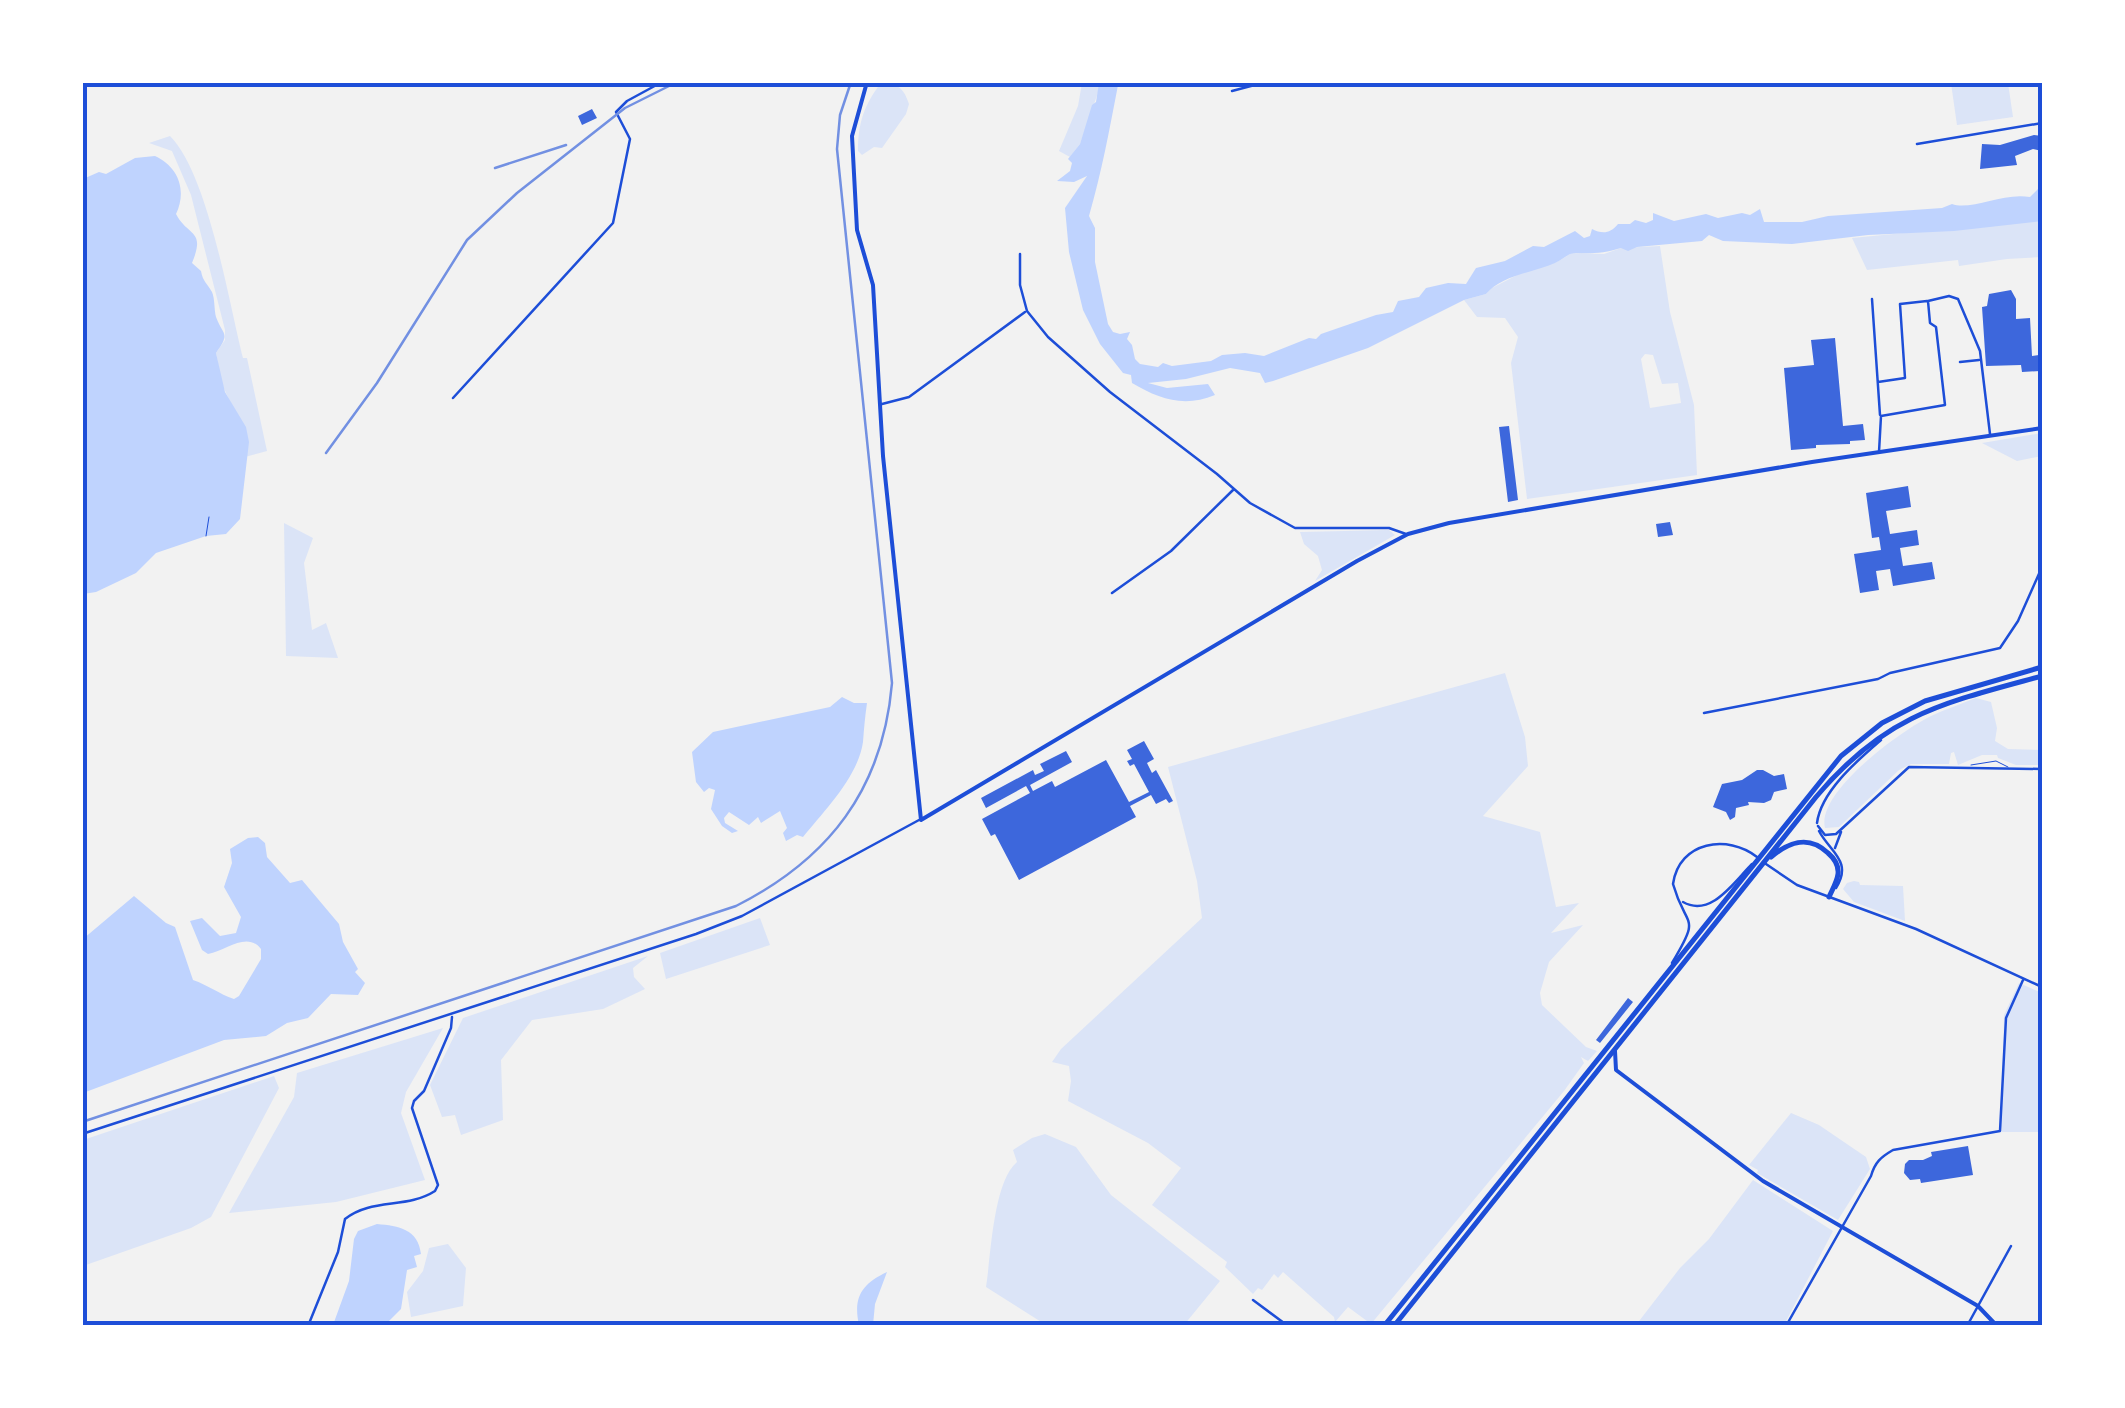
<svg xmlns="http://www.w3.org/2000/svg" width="2125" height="1408" font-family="'Alegreya Sans',sans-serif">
	<rect width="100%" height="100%" fill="#f2f2f2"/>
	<path fill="#dbe4f7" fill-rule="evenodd" d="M881,83c17,-1 23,6 28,21l-3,10 -24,34 -8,-1 -12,8 -4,-4c0,-28 6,-46 23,-68z
		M1082,83h17l1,4 -20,57 -10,13 -11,-6 19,-45z
		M1951,83h57l5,34 -56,8z
		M170,136c38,38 59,167 73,222h4l20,93 -22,6c7,-28 -7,-39 -18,-62 -7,-13 -8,-28 -11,-42l9,-13v-10l-34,-135 -19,-44 -23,-8z
		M2040,220l2,37 -35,2 -48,7 -1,-6 -91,10 -15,-32z
		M1660,246l10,66 24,93 3,70 -170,24 -16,-136 7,-26 -13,-19 -28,-1 -13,-17 22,-6 4,-5 31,-16 36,-11 15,-9 32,1 17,-6zM1645,354l8,1 9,29 16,-1 3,20 -31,5 -9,-49z
		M2042,433v23l-25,5 -35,-18z
		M284,523l29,15 -9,25 8,67 14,-7 12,35 -52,-2z
		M1389,530l6,5 -80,46 7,-11 -4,-14 -14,-12 -4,-12z
		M1505,673l20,64 3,29 -45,50 57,16 16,75 23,-4 -28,30 32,-8 -34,37 -9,31 2,12 44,42 11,4 -9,10 -7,-4 3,6 -20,28 -193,233 -23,-17 -13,15 -1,-5 -51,-45 -5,6 -4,-4 -12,16 -4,-2 -5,6 -28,-27 2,-5 -75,-57 29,-37 -33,-25 -80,-42 3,-20 -2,-15 -17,-4 9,-13 141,-131 -5,-37 -29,-114z
		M1976,698l15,4 6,26 -2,13 13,8 34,1v15h-26l-18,-7 -1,-3h-15l-24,10 -4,-13 -3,1 -2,11h-38l-12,6 -60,57 -14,1c-9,-36 77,-98 106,-112 15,-7 30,-12 45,-18z
		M1854,881l5,1 1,3 43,1 2,35 -51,-19 -11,-13 4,-6z
		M760,918l10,27 -104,34 -6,-26z
		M648,956l-15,12 1,9 11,12 -42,20 -71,11 -31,40 2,60 -42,15 -6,-20 -13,2 -12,-32 33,-67z
		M2019,983l23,10v139h-40l-1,-6 3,-111z
		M443,1028l-37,64 -5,21 24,67 -89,22 -107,11 65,-116 3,-24z
		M274,1076l5,12 -68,129 -20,11 -108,38v-126z
		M1791,1113l28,12 47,32 4,12 -32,51 -81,-47 1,-3 -9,-5z
		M1045,1134l31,13 35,48 109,86 -36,44h-138l-60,-38c5,-31 7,-105 31,-125l-4,-12 19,-12z
		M1753,1180l80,51 -49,94h-148l44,-57 29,-29z
		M448,1244l18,24 -3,38 -52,11 -4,-25 16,-21 6,-23z"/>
	<path fill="#bfd3fe" d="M1099,83h19v2c-9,47 -16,85 -29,131l6,12v34l13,62 5,8 7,2 10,-2 -3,7 5,6 3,14 5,5 18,3 5,-4 9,3 39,-5 11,-6 23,-2 19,3 45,-18 7,1 5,-5 55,-19 17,-3 5,-11 21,-4 7,-9 22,-5 18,1 10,-16 29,-7 28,-15 11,1 31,-16 9,7 6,-2 2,-7c10,5 18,5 26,-5h12l5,-4 11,3 7,-3v-7l21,8 32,-7 12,4 24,-5 8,2 10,-6 4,13h38l26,-6 114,-8 10,-4c19,7 51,-12 78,-7l8,-8 4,1v31l-88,10 -86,4 -76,9 -69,-3 -14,-6 -7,6 -65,6 -9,4 -7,-3c-16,5 -30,6 -45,5 -8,0 -14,7 -21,10 -20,9 -53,12 -69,31l-22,6 -96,48 -95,33 -8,2 -5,-10 -30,-5 -44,11 -38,4 19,5 41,-4 7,11c-31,13 -56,4 -83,-12l-1,-8 -8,-2 -23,-29 -17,-34 -14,-58 -4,-44 22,-32 -13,6 -17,-1 13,-10 2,-8 -4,-4 12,-15 12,-39 4,-3z
		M155,156c24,11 32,35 21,58 12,23 30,15 16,49l9,8c2,11 6,12 11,21 3,7 2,17 4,25 7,19 15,15 0,36l9,39 21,35 3,15 -9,77 -14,15 -20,2 -50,17 -20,20 -40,19 -13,2v-415l16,-7 7,2 29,-16z
		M842,697l12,6h13c-2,14 -3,25 -4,39 -5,35 -39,69 -60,95l-6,-2 -11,6 -3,-8 4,-5 -7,-17 -19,12 -3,-6 -9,8 -20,-13 -5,6 1,5 13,8 -6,2 -10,-7 -11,-17 4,-19 -6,-2 -5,4 -8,-10 -4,-30 21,-20 117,-25z
		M258,837l7,6 2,14 23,26 12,-3 37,44 4,18 15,27 -3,3 10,11 -7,12 -27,-1 -23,24 -21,5 -21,13 -42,4 -141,53v-154l51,-43 32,27 9,4 18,53c15,5 26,14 41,19l5,-3 22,-37v-10c-14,-18 -34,1 -53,5l-6,-4 -12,-29 12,-3 18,18 16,-3 5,-16 -17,-30 8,-24 -2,-14 18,-11z
		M377,1224c22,2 41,5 44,30l-7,2 3,11 -10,3 -6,39 -16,16h-52l16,-44 5,-42 4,-8z
		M887,1272l-12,32 -2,21h-14c-6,-27 2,-41 28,-53z"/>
	<path fill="#3d67dc" d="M592,109l5,9 -15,7 -4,-9z
		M2034,135l8,1v15l-9,-2 -18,7 2,9 -37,4 2,-25 18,1z
		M2011,290l5,9v20l14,-1 2,38 7,-1 1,16 -18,1 -1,-7 -35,1 -4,-59 5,-1 2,-12z
		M1835,338l8,88 20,-2 2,16 -15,1v3l-34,1v3l-25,2 -7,-82 30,-3 -3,-25z
		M1509,426l9,74 -10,2 -9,-75z
		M1908,486l3,21 -25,4 4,23 27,-4 2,15 -19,3 3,18 29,-4 3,17 -42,7 -3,-17 -14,2 3,19 -19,3 -6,-39 27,-4 -2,-13 -7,1 -6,-45z
		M1670,522l3,13 -15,2 -2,-13z
		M1144,741l10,18 -7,4 5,10 4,-3 17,31 -4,2 -3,-4 -10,5 -5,-9 -21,11 6,11 -117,63 -24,-46 -4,2 -9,-17 48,-26 -4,-7 -40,22 -5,-10 52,-28 2,5 9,-4 -4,-7 26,-13 6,11 -42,23 3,6 19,-10 3,6 51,-27 23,42 20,-10 -15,-28 -4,2 -3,-5 5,-2 -5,-9z
		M1757,770h6l11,6 10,-2 3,15 -13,3 -3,8 -7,3 -16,-1 1,3 -13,3 -1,9 -5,3 -4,-8 -13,-5 9,-23 20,-4z
		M1628,998l5,4 -33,41 -4,-3z
		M1968,1146l5,29 -52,8 -1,-4 -10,1 -6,-7 1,-9 4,-4h14l9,-4 -1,-4z"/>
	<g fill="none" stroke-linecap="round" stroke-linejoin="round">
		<path stroke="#1d4ed8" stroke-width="1" d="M206,536l3,-19"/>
		<path stroke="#1d4ed8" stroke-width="1" d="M1971,765l25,-4 12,6"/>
		<path stroke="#1d4ed8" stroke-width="2.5" d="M1232,91l34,-9
			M1917,144l125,-21
			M1020,254v31l7,26 21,26 62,55 107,82 33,29 45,25h94l17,6
			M1872,299l8,116
			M1960,362l19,-2
			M1878,382l27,-4 -5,-74 27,-3
			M453,398l160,-175 17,-84 -14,-27 11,-11 35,-19
			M882,404l27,-7 116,-85
			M1879,452l2,-36 64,-11 -9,-78 -6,-4 -2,-22 21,-5 9,3 22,52 10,83
			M1112,593l59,-42 62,-61
			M1704,713l174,-34 12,-6 110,-25 18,-27 24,-54
			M1817,823c4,-32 41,-63 64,-83
			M1818,826l7,9 11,-1 73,-67 133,2
			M1819,831c11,21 34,30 17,57
			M1835,848l6,-16
			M1763,862l34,23 119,44 126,58
			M1683,902c28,16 51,-20 69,-38
			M1672,963c30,-50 14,-33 1,-79 6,-43 55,-50 84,-27
			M82,1134l614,-200 46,-18 177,-96
			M1253,1300l35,26
			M308,1326l30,-74 7,-33c26,-21 62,-10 90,-28l3,-6 -26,-77 2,-7 10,-10 27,-63 1,-11
			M1786,1326l85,-150c4,-14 10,-19 22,-26l107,-19 6,-113 17,-38
			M1967,1326l44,-80"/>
		<path stroke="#1d4ed8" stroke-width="4" d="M867,82l-15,54 5,94 16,55 10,171 38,364 436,-259 51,-27 41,-11 363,-61 230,-34
			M1615,1051l1,19 147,111 215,125 19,20"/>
		<path stroke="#1d4ed8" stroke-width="5" d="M1771,857c19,-16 38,-22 57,-4 7,6 11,12 10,21 -1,8 -6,16 -9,23
			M1384,1326l457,-570 41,-33 43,-22 117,-34
			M1394,1326l422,-529c70,-83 127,-94 226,-121"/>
		<path stroke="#7290e2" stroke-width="2.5" d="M495,168l71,-23
			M326,453l51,-70 90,-143 50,-47 108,-85 52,-26
			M82,1122l654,-216c93,-47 147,-117 156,-223l-55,-534 3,-34 11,-33"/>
	</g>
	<rect width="2125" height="1408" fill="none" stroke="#ffffff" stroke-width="170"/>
	<rect x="85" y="85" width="1955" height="1238" fill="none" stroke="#1d4ed8" stroke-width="4"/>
</svg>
